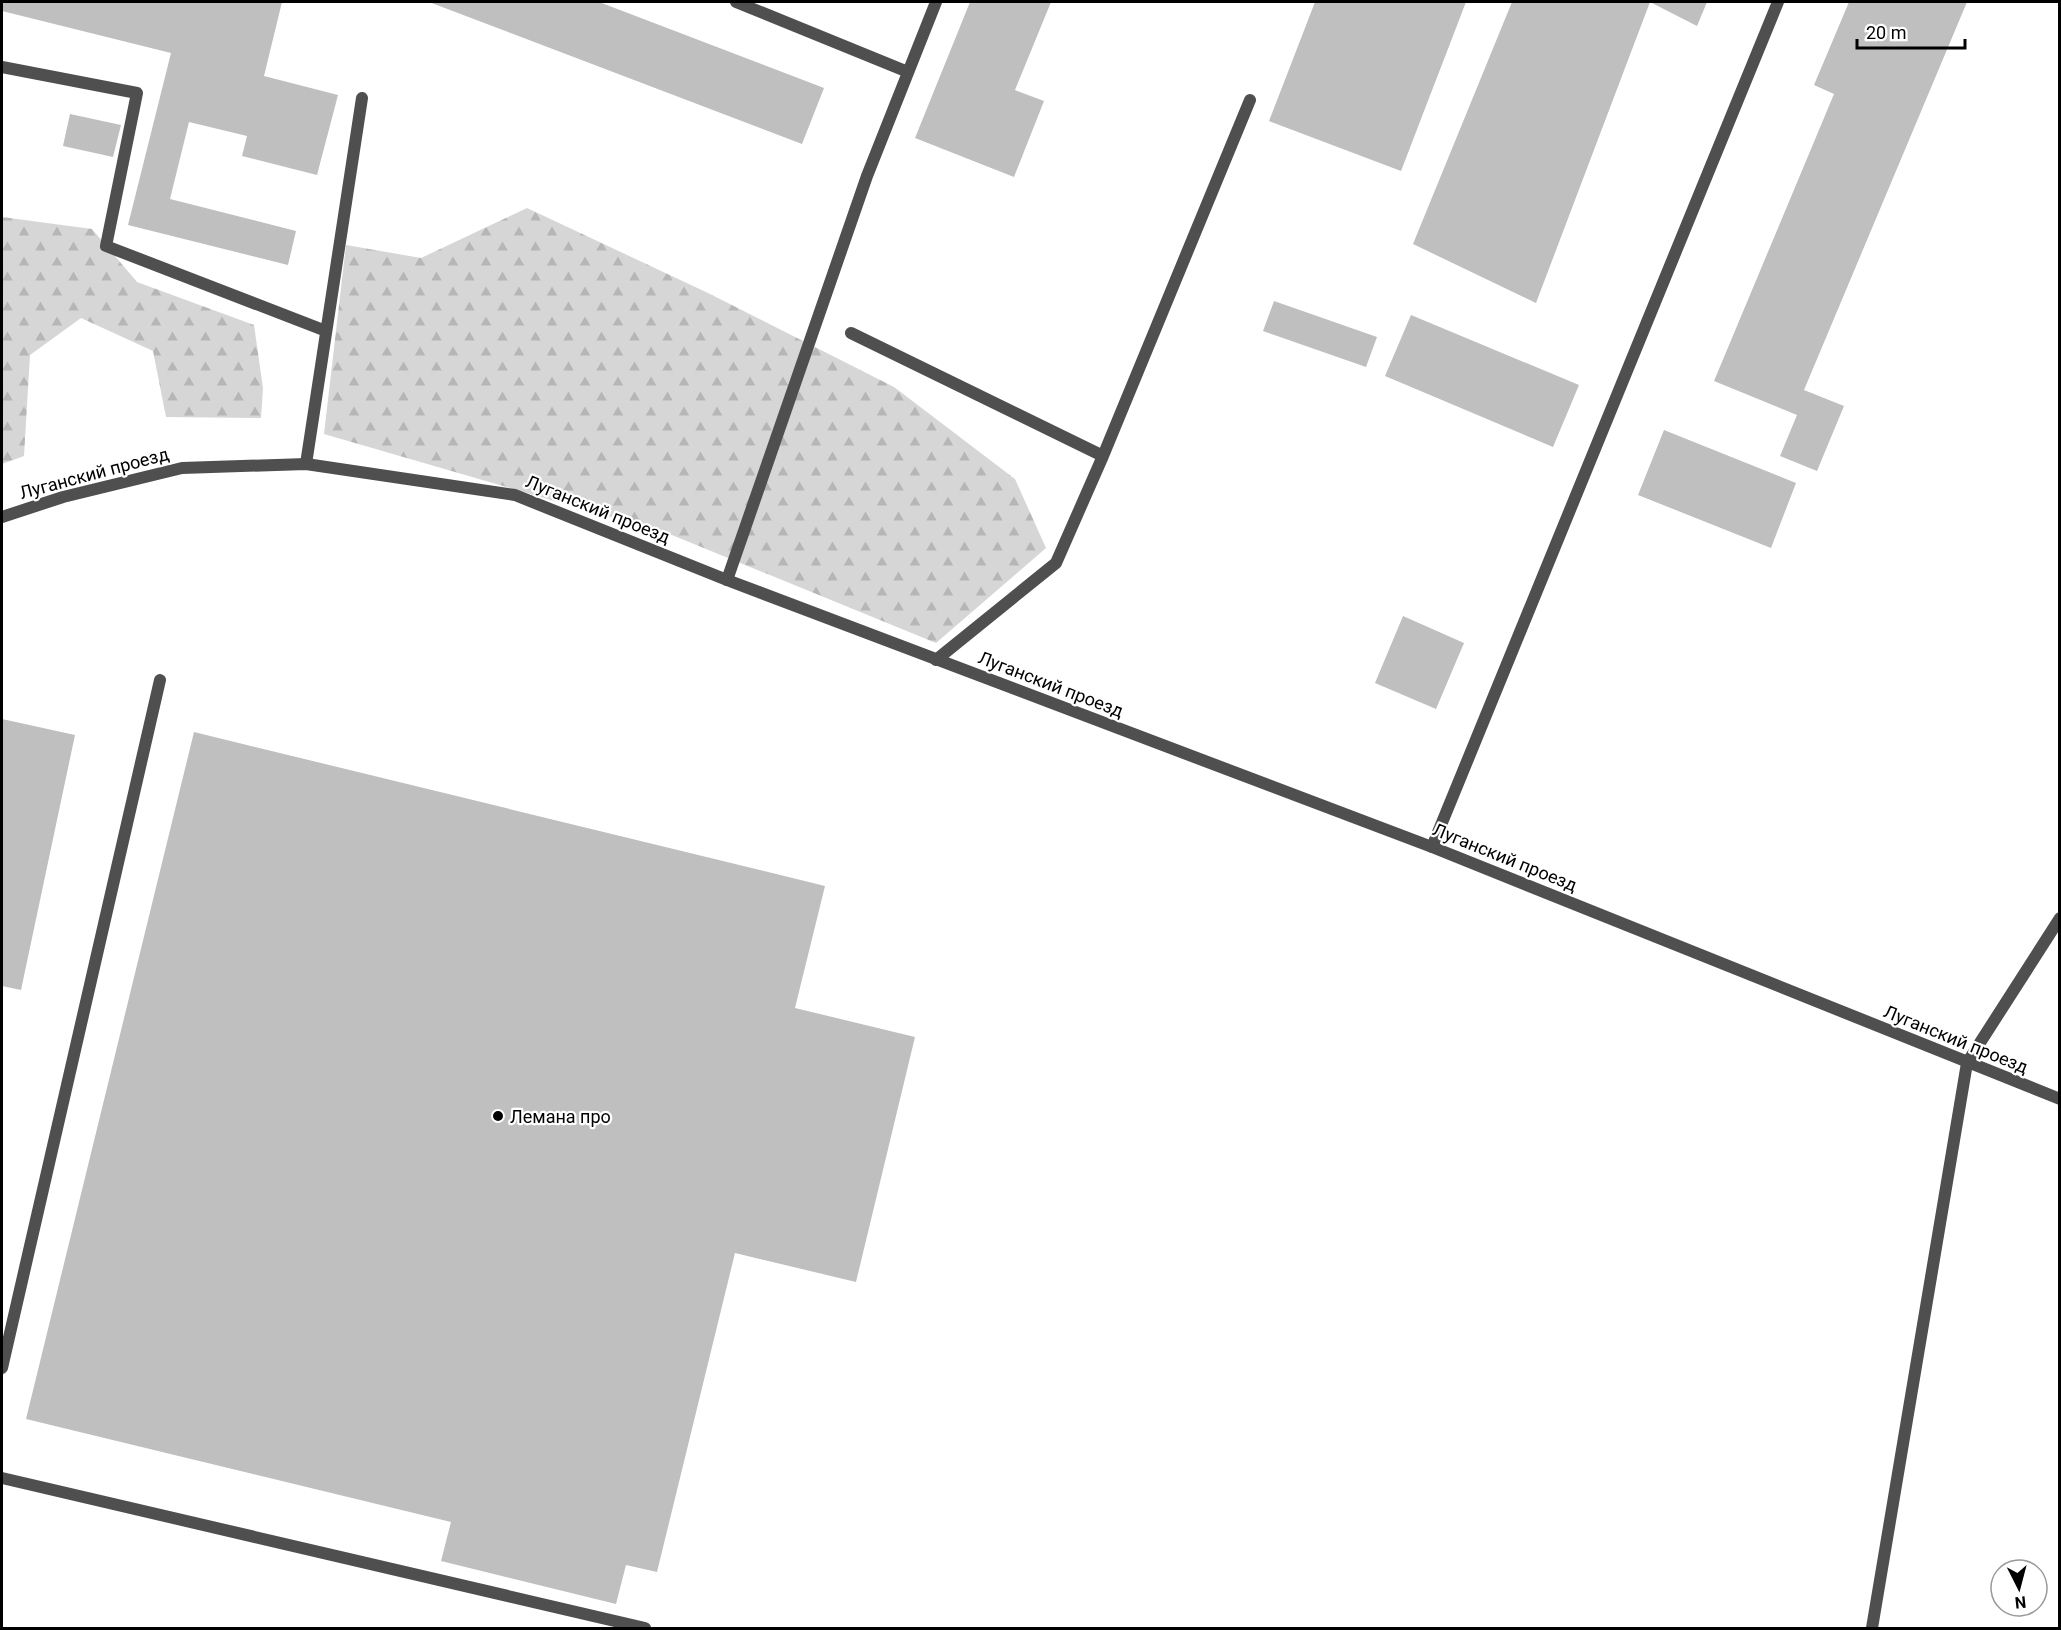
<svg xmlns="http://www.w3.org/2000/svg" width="2061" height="1630" font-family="Roboto,sans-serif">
	<defs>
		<pattern id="forest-firs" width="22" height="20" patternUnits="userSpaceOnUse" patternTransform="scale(1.5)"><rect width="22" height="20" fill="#d6d6d6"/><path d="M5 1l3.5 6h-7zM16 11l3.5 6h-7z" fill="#b6b6b6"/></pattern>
	</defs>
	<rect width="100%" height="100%" fill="#fff"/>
	<path fill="url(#forest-firs)" d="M527,208l181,85 186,94 121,92 31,69 -110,95 -264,-108 -348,-101 22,-189 75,13z
		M2,217l90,12 45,53 117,43 9,63 -2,30 -95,-1 -13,-66 -72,-33 -51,37 -6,101 -22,8z"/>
	<path fill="#bfbfbf" d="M2,2h280l-18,74 74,19 -21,80 -75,-19 5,-20 -58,-14 -19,77 126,32 -8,34 -160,-40 43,-172 -169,-42z
		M429,2h170l225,86 -22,56z
		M970,2h81l-36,88 29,11 -30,76 -99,-39z
		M1315,2h151l-65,169 -132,-50z
		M1512,2h195l-10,24 -47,-24 -114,301 -123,-59z
		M1849,2h118l-163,388 40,16 -27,65 -37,-15 17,-41 -83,-34 120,-287 -20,-9z
		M70,114l51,11 -8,32 -50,-11z
		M1274,301l103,36 -11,30 -103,-36z
		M1411,315l168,70 -26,62 -168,-71z
		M1664,430l132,53 -25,65 -133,-53z
		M1403,616l61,27 -28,66 -61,-26z
		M2,719l73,16 -54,255 -19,-4z
		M194,732l631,154 -30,122 120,29 -59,245 -121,-29 -78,319 -31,-7 -10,39 -175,-43 10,-39 -425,-103z"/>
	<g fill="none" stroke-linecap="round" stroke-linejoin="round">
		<path stroke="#4f4f4f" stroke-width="12" d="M736,2l172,70
			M2,67l135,26 -31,153 220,85
			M851,333l252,123
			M306,464l56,-366
			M727,580l140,-404 69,-174
			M936,660l120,-97 47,-107 147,-356
			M1432,847l346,-845
			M2,1368l158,-688
			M2,1478l643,150
			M1872,1628l95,-565 93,-145"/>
		<path stroke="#4f4f4f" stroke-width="12" d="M2,517l61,-20 119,-29 124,-4 209,31 212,85 705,267 628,252"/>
	</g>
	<circle fill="#000" stroke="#fff" stroke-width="2" cx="498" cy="1116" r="6"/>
	<g text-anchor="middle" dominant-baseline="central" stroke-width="4.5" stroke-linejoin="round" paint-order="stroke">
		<g font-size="18" fill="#000" stroke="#fff">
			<text transform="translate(94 473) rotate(-15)">Луганский проезд</text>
			<text transform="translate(598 509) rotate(22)">Луганский проезд</text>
			<text transform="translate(1051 684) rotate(21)">Луганский проезд</text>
			<text transform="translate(1505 857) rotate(22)">Луганский проезд</text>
			<text transform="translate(1956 1039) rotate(22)">Луганский проезд</text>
		</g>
		<g font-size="18" fill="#000" stroke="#fff" text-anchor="start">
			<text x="510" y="1116">Лемана про</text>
		</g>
	</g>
	<rect width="2061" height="1630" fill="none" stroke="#000000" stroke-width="6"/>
	<g transform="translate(2019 1588) rotate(174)"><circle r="28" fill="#ffffff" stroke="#999999" stroke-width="1.5"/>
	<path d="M0-4.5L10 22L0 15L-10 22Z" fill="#000000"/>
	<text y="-9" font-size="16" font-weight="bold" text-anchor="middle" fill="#000000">N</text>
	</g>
	<path d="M1857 39v9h108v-9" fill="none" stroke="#000000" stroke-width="3"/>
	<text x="1866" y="39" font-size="18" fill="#000000" stroke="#ffffff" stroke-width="4.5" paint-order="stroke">20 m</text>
</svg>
